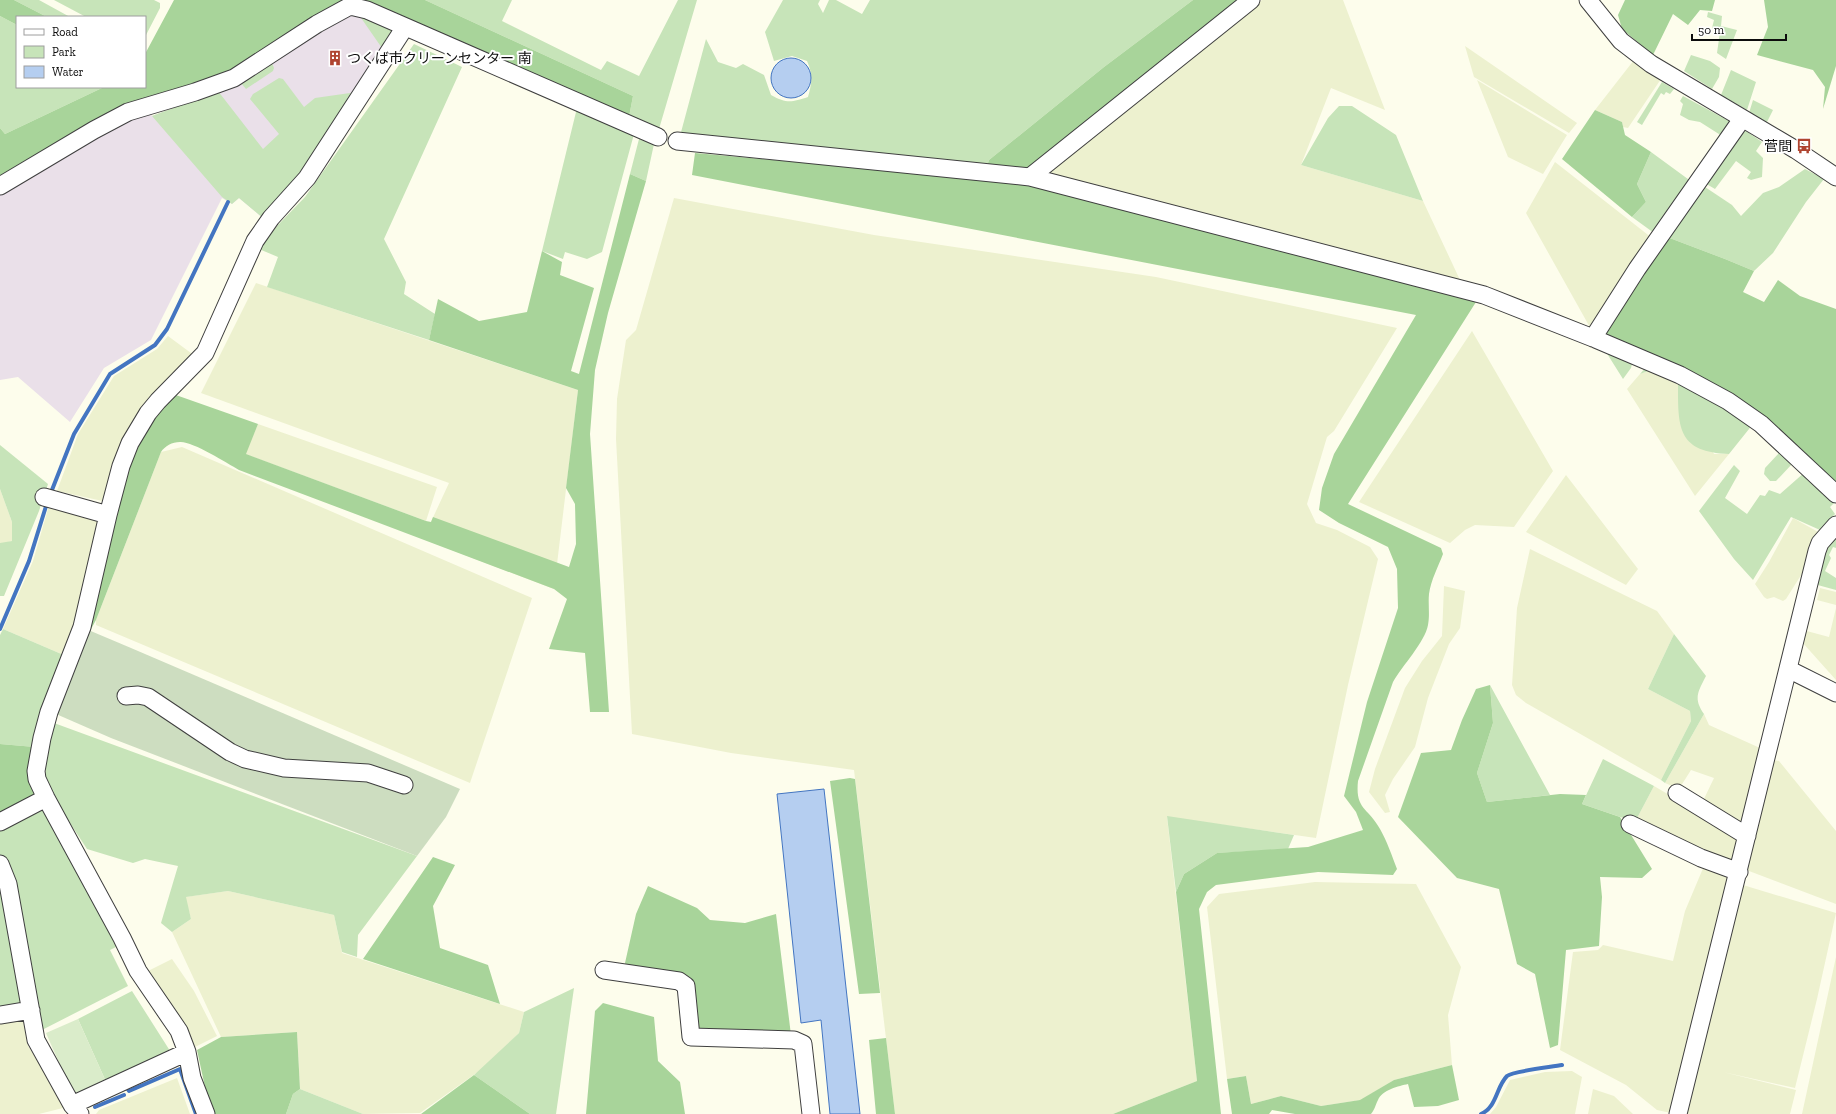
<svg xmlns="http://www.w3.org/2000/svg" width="1836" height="1114" font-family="'Zilla Slab','Noto Sans JP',serif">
	<rect width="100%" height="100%" fill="#fdfdec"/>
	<path fill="#eae0e9" d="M349,15h15l31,19 -131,185 -25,-21 -7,6 -10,-6 -71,142 -47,28 -34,54 -52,-45 -18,3v-185l47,-27 69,-43 34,-12 2,3 86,-32z"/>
	<path fill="#edf1cf" d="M1262,0h81l42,110 -54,-22 -30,77 122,36 37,79 -415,-106z
		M1465,46l112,77 -8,10 -95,-56z
		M1634,60l27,19 -33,49 -5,-1 -1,-5 -27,-12z
		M1477,80l90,55 -24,39 -35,-17z
		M1555,162l97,76 -60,93 -66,-118z
		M674,198l200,37 282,42 241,51 -63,103 -7,6 -20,67 9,19 21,7 33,17 8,12 -30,126 -32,153 -149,-21 30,264 -84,33h-218l-41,-344 -123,-17 -99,-19 -16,-295 1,-40 9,-59 10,-10z
		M256,283l322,107 -24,199 -131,-50 26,-56 -248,-90z
		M1472,331l81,140 -39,56 -39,-2 -10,5 -15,13 -91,-41z
		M168,336l27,20 -88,146 -50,-11 21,-57 36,-58 43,-27z
		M1651,370l27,14 36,70h15l-34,42 -68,-107 13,-15z
		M258,424l179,63 -11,34 -181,-67z
		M182,447l350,151 -62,185 -374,-158v-5l65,-168z
		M1566,475l72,94 -12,16 -100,-53z
		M0,489l12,33v19l-10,3 -2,-1z
		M50,502l53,16 -37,138 -63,-27 30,-68z
		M1793,518l27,15 -17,39 -17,27 -3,2 -9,-4 -7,2 -3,-2 -9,-13 14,-22z
		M1530,549l127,62 17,23 -26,55 42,22 1,10 -30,59 -135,-77 -10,-8 -4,-10 5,-77z
		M1444,586l21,5 -5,37 -11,16 -21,54 -13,49 -22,32 -8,16 5,17 -5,1 -16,-21 6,-23 30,-81 17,-27 20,-25z
		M1820,588l16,4v13l-19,-5z
		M1836,608v72l-34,-38 1,-12 26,7z
		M1704,714l5,11 51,23 -16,73 -4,2 -38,-20 12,-25 -23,-8 -12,19 -14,-6z
		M1773,760l6,1 57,70v73l-87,-33 -4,-7z
		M1654,786l85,50 -7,30 -97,-44z
		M1704,866l24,11 -57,236 -14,-3 -31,-25 -66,-35 13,-98 25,-2 5,-5 70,16 12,-50z
		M1315,882l101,2 45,83 -13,48 4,50 -58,15 -33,20 -40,6 -40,-10 -30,8 -5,-28 -19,3 -20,-172 12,-13z
		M1743,885l93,28 -19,86 -22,89 -72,-16 73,18 -6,24h-104z
		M228,891l106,24 8,38 182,59 -5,21 -37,36 -62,44 -57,1 -63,-25 -3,-57 -76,5 -49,-105 19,-13 -6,-22z
		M1836,958v156h-34l34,-157z
		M172,959l22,32 23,45 -22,11 -47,-76z
		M24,1019l2,19 2,8 39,61 -28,7h-39v-91z
		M1572,1071l10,6 -7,37h-85l6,-7 14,-27 35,-8z
		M177,1078l13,36h-94l3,-4z
		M1593,1089l21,7 19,18h-45z"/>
	<path fill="#c7e4b9" d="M14,0h25l31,17h-23z
		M54,0h100l6,3v5l-15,29v-20h-59z
		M425,0h87l-10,21 99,49 6,-9 32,15 39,-76h19l-38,129 -30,-12 4,-21z
		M783,0h37l-2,4 5,9 6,-13h7l26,14 8,-14h323l-89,67 -115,93 -2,6 -307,-30 26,-97 12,23 18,6 7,-4 21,11 7,20c16,9 21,7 37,2 4,-14 5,-23 -1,-36l-15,-5 -18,5 -9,-29z
		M1708,12l14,4 -1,10 16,4 -11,29 -9,-6 3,-21 -8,-4 2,-8 -7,-3z
		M359,15l34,14 2,5 -11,17z
		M0,16l17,9v62h87l-99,47 -5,-6z
		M414,44l48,23 -78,172 22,43 -2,12 31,20 -6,26 -162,-53 11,-30 -19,-8 18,-23 28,-29z
		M1691,55l19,6 10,7 -1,9 -7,12 -28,-18z
		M272,63l2,5 -1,3 -27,18 -6,-7z
		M1731,70l25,12 -9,28 -26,-15z
		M279,78l4,1 21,28 11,-9 42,-6 -53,81 -40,46 -25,-21 -7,6 -10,-7 -70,-81 66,-25 45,58 16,-15 -29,-35 3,-5z
		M1662,82l12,7 -4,5 -4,-2 -2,3 -3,-2 -19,32 -5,-3z
		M1683,96l46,25 2,4 -9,11 -22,-14 -11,-2 -9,-5 3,-11 -3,-3z
		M1753,100l20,10 -6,12 -18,-9z
		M1339,106h13l44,29 27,66 -122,-36 27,-47z
		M577,108l57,26 -32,118 -15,7 -22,-7 -2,7 -21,-8z
		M1746,131l16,11 -6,9 7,7 -1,19 -11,3 -4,-2 4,-6 -15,-11 -21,28 -12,-7 38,-49z
		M639,139l15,5 -8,37 -16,-7z
		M1651,152l41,30 -38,51 -22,-16 14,-15 -9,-18z
		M1805,169l19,10 -18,23 -33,51 -19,18 -29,-12 -58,-22 35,-52 30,20 9,11 22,-23 16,-6z
		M1606,352l27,8 -2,8 -8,11z
		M1646,367l54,27 51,31 -2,4 -20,25c-52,-2 -51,-27 -51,-70l-27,-14 -11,4z
		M0,445l48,39 -9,27 -35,85h-4v-53l12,-2v-19l-12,-33z
		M1779,453l14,10 -17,18h-6l-6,-7 1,-6z
		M1734,465l6,6 -15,27 22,16 13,-19 5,1 4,-6 11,4 25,-22 30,30 -5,5 5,7 -15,16 -29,-13 -38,63 -19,-21 -35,-48z
		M1836,536v12l-3,-1 -4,8 2,3 -6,13 11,7v12l-22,-6 9,-37z
		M3,629l63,27 -31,91 -35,-3v-109z
		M1674,634l32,42c-8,16 -13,22 -2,38l-39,69 -4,-3 30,-59 -1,-10 -42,-22z
		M1490,685l60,110 -63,7 -10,-29 16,-50z
		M54,723l363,133 -59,79 -1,22 -15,-5 -8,-37 -106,-24 -42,6 5,22 -19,13 -11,-9 17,-57 -33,-7 -12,4 -46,-14 -42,-64 1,-28z
		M1603,759l51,27 -19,36 -53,-18z
		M43,805l75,141 -8,4 18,36 -88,45 -30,-160 -10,-16v-28z
		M1167,816l127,19 -6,14 -71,4 -33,21 -8,18z
		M0,889l25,117 -25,5z
		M574,988l-18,126h-26l-56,-39 45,-42 5,-21z
		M132,991l40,63 -65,30 -29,-65z
		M300,1089l63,25h-77l7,-20z"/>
	<path fill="#a8d49a" d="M0,0h14l33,17h-30v8l-17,-9z
		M174,0h251l208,96 -4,21 -260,-115 -140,71 -229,106v-51l5,6 99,-47h41v-33z
		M1193,0h49l-213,170 -42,-4 2,-6 115,-93z
		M1625,0h90l-3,11 -12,-1 -12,15 -15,-11 -20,41 -31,-26 -4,-14z
		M1764,0h72v66l-13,43 2,-22 -12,-17 -56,-15 11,-28z
		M1595,110l27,12 3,13 26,17 -14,32 9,18 -14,15 -70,-58z
		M695,153l333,30 447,115 1,4 -128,202 93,44 2,6c-5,13 -12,26 -14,40 -1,10 1,21 -1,31 -3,17 -26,41 -35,57l-35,99c-3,29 10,26 22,48 7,12 12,27 17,40l-4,6 -75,-3 -102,13 -9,7 -8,17 22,205h-108l84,-33 -21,-189 8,-18 33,-21 91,-6 55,-17 -7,-18 -12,-16 23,-94 31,-94 -1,-39 -9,-22 -49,-24 -20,-13 3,-22 12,-34 82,-139 -724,-140z
		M630,174l16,7 -38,132 -13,57 -5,64 19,278h-19l-5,-59 -36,-4 18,-50 -13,-10 -315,-119c-12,-7 -47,-29 -59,-28 -8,0 -15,4 -19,10l-65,168 -6,11 -4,-2 46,-178 14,-25 27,-32 85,30 -12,30 180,67 5,1 2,-5 136,50 7,-23 -1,-40 -9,-16 12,-98 -149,-50 9,-41 41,22 48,-9 15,-61 20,11 -2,13 34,13 -23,83 8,3z
		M1667,237l58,22 29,12 -11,21 21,10 14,-22 22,16 36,13v177l-69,-65 -164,-85z
		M1490,685l3,38 -16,50 10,29 73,-8 26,1 -4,9 38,13 32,52 -10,9 -42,-1 2,20 -3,49 -33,4 -8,95 -8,3 -15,-74 -18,-10 -18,-75 -42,-11 -59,-61 23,-64 30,-3 11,-30 14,-31z
		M0,744l35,3 3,49 -38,21z
		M850,778l5,1 25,214 -21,1 -29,-213z
		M433,857l22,8 -22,41 7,42 48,17 12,39 -137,-45z
		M648,886l49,22 13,12 35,3 31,-9 15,121 -94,-6 -7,-49 -63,-12 -2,-5 11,-49z
		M603,1003l51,14 4,44 22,21 5,32h-99l9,-103z
		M297,1032l3,57 -7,5 -7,20h-71l-10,-27 -8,-37 24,-13z
		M886,1038l9,76h-19l-7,-74z
		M1452,1065l7,35 -21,6 -24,1 -6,-23c-9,2 -26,6 -30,16 -3,6 -3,9 -7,14h-76l-23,-4 -3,4h-37l-5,-35 19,-3 5,28 30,-8 40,10 39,-6 34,-20z
		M474,1075l56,39h-109z"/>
	<path fill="#cdddc0" d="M86,629l45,19 329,141 -14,28 -29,39 -306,-118 -55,-24z"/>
	<path fill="#daecca" d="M78,1019l29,65 -32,15 -29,-66z"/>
	<path fill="#b5cef0" stroke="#4375c1" d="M771 78a20 20 0 1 1 40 0a20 20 0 1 1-40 0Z
		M824,789l36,325h-30l-9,-94 -20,3 -24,-229z"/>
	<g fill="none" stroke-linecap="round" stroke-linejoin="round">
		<path stroke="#4375c1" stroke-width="4" d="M50,495l24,-61 36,-60 45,-29 12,-16 61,-127
			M0,629l29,-68 18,-58
			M127,1088l2,3 51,-22 16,45
			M95,1107l29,-12
			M1481,1114c16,-7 15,-27 26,-38 6,-5 45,-9 55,-11"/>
		<defs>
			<path id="minor" d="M1588,0l33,41 30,23 145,86 40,27
				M677,141l353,36 454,118 109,43 87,37 48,26 33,23 75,70
				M1030,177l221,-177
				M0,186l94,-56 34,-18 67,-20 39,-14 83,-54 33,-18 17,4 291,127
				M1593,338l44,-69 105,-150
				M44,497l64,18
				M1788,669l48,24
				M126,696l12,-1 10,2 82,55 15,7 39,9 84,5 36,12
				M1677,793l70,43
				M0,822l46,-24
				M1630,824l71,34 38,14
				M0,864l8,20 28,156 36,65 8,9
				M604,970l75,11 7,5 5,51 103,3 9,4 8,70
				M0,1015l31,-5
				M72,1105l115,-53
				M206,1114l-14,-36 -5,-26 -8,-21 -41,-60 -16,-33 -76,-140 -9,-19 -1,-8 6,-33 7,-26 33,-85 26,-112 13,-49 9,-23 18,-30 10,-12 47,-48 50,-112 16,-23 36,-40 98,-151
				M1678,1114l139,-563 3,-8 16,-18"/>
		</defs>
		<use href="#minor" stroke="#3f3f3f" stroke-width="19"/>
		<use href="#minor" stroke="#fff" stroke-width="17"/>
	</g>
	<defs>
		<symbol id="building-bare" viewBox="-9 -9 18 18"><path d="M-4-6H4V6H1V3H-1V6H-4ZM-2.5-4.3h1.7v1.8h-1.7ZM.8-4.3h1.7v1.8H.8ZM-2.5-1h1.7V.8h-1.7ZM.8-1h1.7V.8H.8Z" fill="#af4430" stroke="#fff" stroke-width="2.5" paint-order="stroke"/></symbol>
		<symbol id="bus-bare" viewBox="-9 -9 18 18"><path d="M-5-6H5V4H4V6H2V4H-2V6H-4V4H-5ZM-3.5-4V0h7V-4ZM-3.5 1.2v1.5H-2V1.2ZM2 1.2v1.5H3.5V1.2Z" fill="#af4430" stroke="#fff" stroke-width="2.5" paint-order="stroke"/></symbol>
	</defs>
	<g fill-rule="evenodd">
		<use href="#building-bare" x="324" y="47" width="22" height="22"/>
		<use href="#bus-bare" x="1793" y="135" width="22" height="22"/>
	</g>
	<g text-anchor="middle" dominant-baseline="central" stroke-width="4" stroke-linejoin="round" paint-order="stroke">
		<g font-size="14" fill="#0c0c0c" stroke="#fff" text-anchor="start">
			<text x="347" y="58">つくば市クリーンセンター 南</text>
			<text x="1792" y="146" text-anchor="end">菅間</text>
		</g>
	</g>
	<rect x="16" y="16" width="130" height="72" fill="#ffffff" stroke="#9e9e9e"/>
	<rect x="24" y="29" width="20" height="6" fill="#ffffff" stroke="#9e9e9e"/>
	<text x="52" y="36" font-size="12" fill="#0c0c0c">Road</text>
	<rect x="24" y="46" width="20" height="12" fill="#c7e4b9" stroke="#9e9e9e"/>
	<text x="52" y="56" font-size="12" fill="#0c0c0c">Park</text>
	<rect x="24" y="66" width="20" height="12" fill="#b5cef0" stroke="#9e9e9e"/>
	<text x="52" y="76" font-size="12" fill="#0c0c0c">Water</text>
	<path d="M1692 34v6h94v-6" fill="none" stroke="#0c0c0c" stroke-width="2"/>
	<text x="1698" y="34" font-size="12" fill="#0c0c0c" stroke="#ffffff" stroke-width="3" paint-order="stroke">50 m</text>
</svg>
